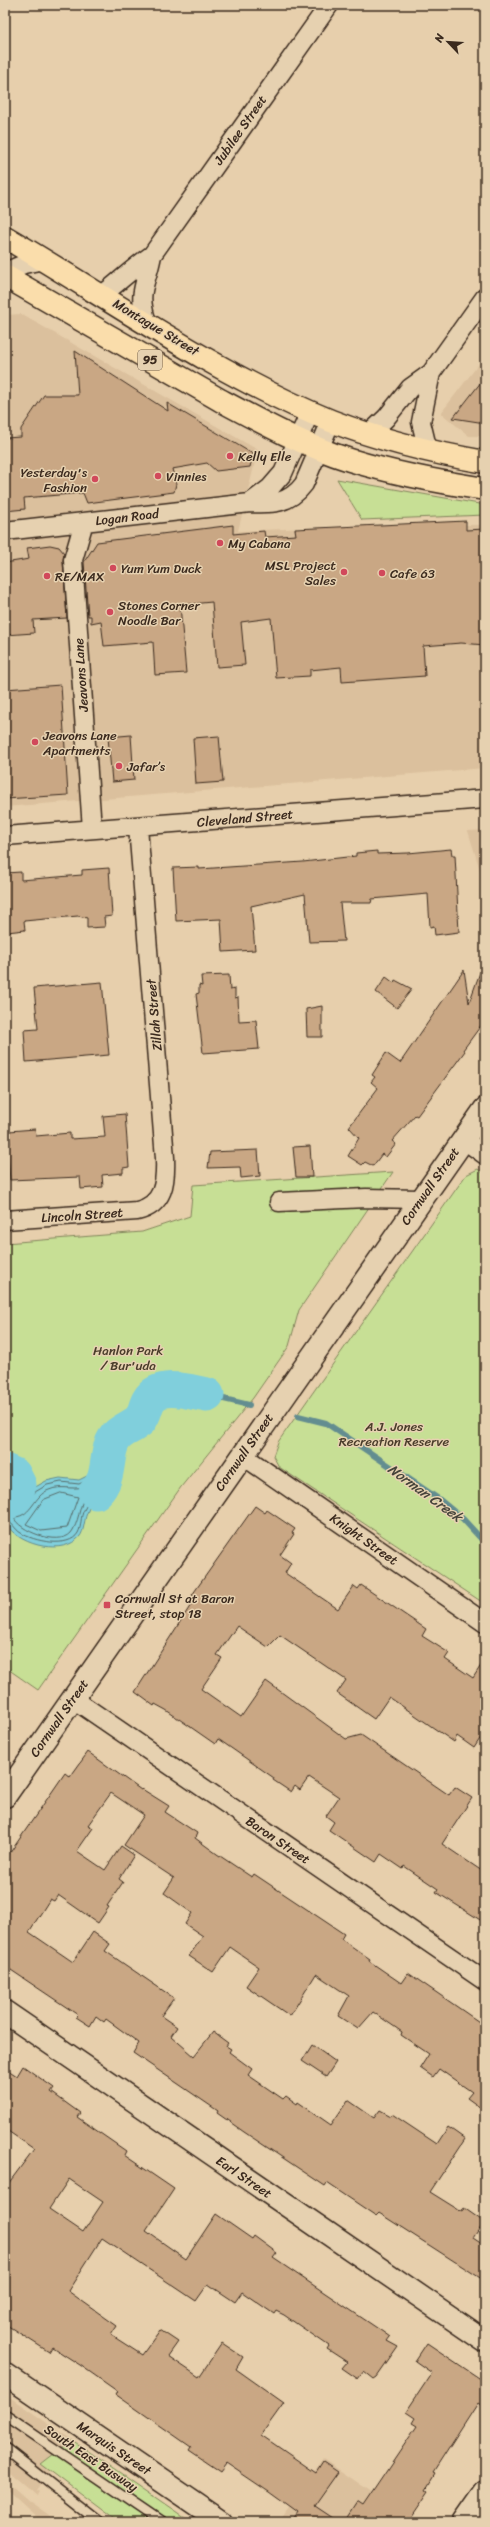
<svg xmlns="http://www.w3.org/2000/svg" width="490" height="2527" font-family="Sriracha,sans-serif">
	<rect width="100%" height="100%" fill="#e7cfac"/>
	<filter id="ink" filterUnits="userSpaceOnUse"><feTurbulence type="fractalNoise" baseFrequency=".025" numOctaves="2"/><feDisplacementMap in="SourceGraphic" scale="8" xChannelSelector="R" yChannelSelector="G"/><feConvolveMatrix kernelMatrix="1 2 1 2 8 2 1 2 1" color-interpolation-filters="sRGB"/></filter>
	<g filter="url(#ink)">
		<path fill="#dbc09d" d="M21,314l237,136 -20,81 142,-6h105v243l-480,39v-492z
			M485,356v80h-16l-28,-23z
			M485,830v56l-17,-55z
			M5,2394l67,46 -31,24 9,7 -14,19 3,2 -2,3 -32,-27z
			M323,2459l93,63h-137z
			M5,2480l24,21 30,21 -19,-2 -35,-32z"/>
		<path fill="#c7df95" stroke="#81845a" d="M337,479l148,26v10l-123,5z
			M478,1169l7,6v429l-206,-137 -6,-11 5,-14 188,-267z
			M393,1172l-94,138 -10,36 -36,52 -72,89 -143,203 -33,-23v-424l137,-11 48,-16 3,-31z
			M72,2440l119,82h-73l-77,-58z"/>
		<path fill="#80cfdc" stroke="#648d90" d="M111,1447c0,11 0,22 -3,33 -3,12 -17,20 -21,33 -4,10 -2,21 -11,27 -18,15 -60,4 -70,-17 -2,-3 -1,-10 -1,-15h13l14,-19 14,-8 14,-3 19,2 20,-10z"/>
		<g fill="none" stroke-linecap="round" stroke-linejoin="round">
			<path stroke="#576c6a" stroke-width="1" d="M89,1485l2,2c-13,16 -10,29 -18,43 -9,18 -49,3 -58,-10v-3c17,-1 19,-22 34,-27 13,-6 27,2 40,-5z
				M61,1493l17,4 -11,31 -26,3 -15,-7 17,-24z
				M5,1512l15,-1 15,-19 12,-7 14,-3 18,2 23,-12 3,1c-1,13 -15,24 -21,37 -4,7 -2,16 -6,23 -9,16 -45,8 -57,0 -6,-3 -9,-12 -16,-13"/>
			<path stroke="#648d90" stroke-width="6" d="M207,1395l42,10
				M298,1416l28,7 114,77 23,19 22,24"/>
			<path stroke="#80cfdc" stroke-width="35" d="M5,1471l9,4 5,10 -2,6 -12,13
				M96,1492c13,-13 10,-31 15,-46 5,-16 18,-16 29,-26 5,-6 5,-14 9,-20 11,-18 41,-8 58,-5"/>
		</g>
		<path fill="#c9a784" stroke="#3b2a1e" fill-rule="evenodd" d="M75,351l93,60 -1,-8 86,51 -3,13 -34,4 -9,-8 -35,6 4,15 -2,8 -87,11 -4,-10 -59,5 1,11 -20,2v-73l16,-1v-8l23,-34h34z
			M485,377v46l-32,-5z
			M466,521v9l19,-1v116l-24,-2 -38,3 2,30 -83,6 -1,-15 -31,3v6l-34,2 -5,-60 -30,4 4,43 -28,2 -5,-65 -32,3 6,68 -31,2 -2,-33 -49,4 -3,-25 -10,2v-7h-3l-4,-54 13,-20 136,-17v9l31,-3 1,6 31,-2 -1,-6z
			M50,545l9,2 5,6 -1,8 4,57 -34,2 1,13 -29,2v-72l24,-4 -2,-11z
			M61,685l7,110 -63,4v-110z
			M131,735l3,45 -22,2 -4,-45z
			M219,736l4,46 -27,2 -3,-46z
			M451,849l1,6h3l4,77 -24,3 -1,-9 -4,1 -2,-33 -56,5 -1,4h-31l4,38 -35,1 -4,-48 -54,12 4,44 -32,2 -2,-33 -45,2 -3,-53 26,-1v2l104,-7 53,-6v-3l21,-2v3l31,-1z
			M109,868l3,48 -8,1 1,10 -18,1v-10l-9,-2 -54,5 1,9 -18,2 -2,-59 16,-1v8l61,-5v-5z
			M483,964h2v56l-22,30 2,1 -48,65 -2,-1 -23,26 4,3 -10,13 -4,-3 -9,12 -8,-4 -3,3 -14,-9 11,-18 -10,-11 29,-39 -7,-6 4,-5 -3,-2 14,-22 14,10 64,-93 5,33z
			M229,975l1,15 5,-1v9l3,-1 1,24 17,-1 3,29 -56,4 -7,-59 3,-1v-8l3,1 -1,-10z
			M386,977l8,6 1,-3 17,9 -15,19 -21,-16z
			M102,982l7,73 -83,7 -2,-32 14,-1 -4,-41z
			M322,1006v31h-15l-1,-28z
			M125,1114l4,53 -6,1v5l-21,2 1,12 -22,2 -1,-12 -70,3 -3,-36h3l-1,-13 26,-2 1,7 34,-3v6l35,-2 -2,-21z
			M310,1146l2,31h-16l-3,-30z
			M258,1150l2,26 -19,2 -1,-11 -32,1 2,-16z
			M255,1506l10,7 2,-3 28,19 -3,4 2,1 -14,21 11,8 -6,10 53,36 16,-23 4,3 3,-4 65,44 -4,7 27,17 -4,6 28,19 12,-19v72l-11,17 -17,-12 -3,6 -65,-45 -15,22 -37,-26 9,-13 -66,-45 -12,12 -31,-21 -20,29 5,3 -21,31 40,28 25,-36 80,58 15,-4 88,60 6,-8 17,11 -30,46 43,29v50l-49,-31 2,-3 -34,-23 -1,3 -22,-15 -5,8 -47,-32 5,-8 -8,-6 13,-19 -30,-20 -9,13 -5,-4 -4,6 -18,-12 1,-2 -56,-39 -3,5 -49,-34 -11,-6 -1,2 -19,-14 61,-95 -4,-2z
			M88,1752l53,38 1,-1 27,17 -4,6 32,21 -2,5 22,16 33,22 2,1 2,-3 90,60 -3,5 29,20 -1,2 32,22 7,-10 77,53v85l-18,-13 5,-6 -33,-23 -6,8 -13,-9 9,-14 -28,-19 1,-3 -29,-20 -15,17 -20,-13 11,-20 -33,-22 -26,42 -44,-30 13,-19 -29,-20 -17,25 -24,-16 14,-20 -18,-12 7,-11 -28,-20 10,-15 -50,-33 20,-30 -33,-22 -23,32 5,3 -16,23 28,19 16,-24 13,9 -15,24 4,3 -16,24 2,1 -11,16 -40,-28 -4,6 -4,-2 -21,33 44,30 20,-30 17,12 -5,7 69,47 -13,18 16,11 -6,9 23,20 19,-24 15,11 -2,3 5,3 -2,3 23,17 -4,6 35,24 3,-3 11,8 1,-2 33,23 17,-25 26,18 6,-8 11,6 1,-2 45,30 11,-17 17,12 -35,53 32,20 2,-4 20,14 -11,16 12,8v35l-106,-68 -3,3 -49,-33 -2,3 -81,-54 -27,-19 1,-2 -85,-58 6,-10 -33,-24 -2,3 -8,-6 -6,10 -14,-9 2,-2 -73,-49v-106l60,-87 5,4z
			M312,2045l24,17 -10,15 -24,-16z
			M23,2066l31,22 -3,4 29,21 -3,4 49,34 -2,4 50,34 -28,42 40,28 30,-45 36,25 2,-3 23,17 -4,5 110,74 7,5 -3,4 11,6 -21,30 -3,2 -10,-8 -6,8 -16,-11 5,-6 -20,-13 2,-3 -45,-31 -8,-4 -2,3 -32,-22 -7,10 -27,-18 -12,17 -94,-63 -34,53 49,35 -6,9 31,20 18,-25 18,12 -10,14 31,21 23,-34 21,14 -7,12 48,34 -23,32 55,38 7,-11 15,10 -24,34 24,16h-46l6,-9 -29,-21 -43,-29 -6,8 -31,-21 2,-3 -76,-53 2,-3 -37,-26 -28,-18 -3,5 -44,-28v-136l29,-39 -29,-20v-61l12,8zM69,2179l34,23 -20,30 -34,-23z
			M427,2343l58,39v26l-7,-5 -45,70 2,1 -9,15 3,2 -21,31h-64l13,-20 6,4 54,-80 -5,-3 3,-5 -9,-6 26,-39 -17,-12z"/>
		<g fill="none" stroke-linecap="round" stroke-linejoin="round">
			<defs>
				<path id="lane" d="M5,2415l157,107
					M5,2448l94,74"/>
				<path id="street" d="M5,272l19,-8 20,-4
					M102,295c17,-13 32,-28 50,-40l177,-250
					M147,322c-11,-31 0,-38 5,-67
					M369,434l17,-16 24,-30 21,-15 54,-76
					M428,451l-7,-29 10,-49
					M250,503l20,-15 13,-15 27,-61
					M84,522l-11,38 19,269
					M5,531l245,-28c23,1 39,1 54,-19l27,-63
					M5,836l480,-37
					M463,1139l22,16
					M279,1202l87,-4 55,1
					M5,1220l132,-9c27,-6 29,-29 28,-53l-27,-331
					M242,1455l243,168
					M72,1698l413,283"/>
				<path id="secondary" d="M5,1796l480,-687
					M5,2012l480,329
					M5,2374l217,148
					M464,2522l21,-30"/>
				<path id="primary" d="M5,237c107,63 211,137 326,184 49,19 102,32 154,41
					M5,276l215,124c41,22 85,46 130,60 45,14 89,22 135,29"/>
			</defs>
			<use href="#lane" stroke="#3b2a1e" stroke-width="12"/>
			<use href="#street" stroke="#3b2a1e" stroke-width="21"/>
			<use href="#secondary" stroke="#3b2a1e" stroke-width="25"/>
			<use href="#primary" stroke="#3b2a1e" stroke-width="25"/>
			<use href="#lane" stroke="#e6d1b0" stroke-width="9"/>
			<use href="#street" stroke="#e6d1b0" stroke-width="18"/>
			<use href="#secondary" stroke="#e6d1b0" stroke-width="22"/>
			<use href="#primary" stroke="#faddab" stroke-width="22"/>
		</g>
	</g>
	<g fill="#d1495b" stroke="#e6d1b0" stroke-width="1.5">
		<circle cx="230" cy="456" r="4"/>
		<circle cx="158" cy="476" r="4"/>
		<circle cx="95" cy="479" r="4"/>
		<circle cx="220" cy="543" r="4"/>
		<circle cx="113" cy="568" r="4"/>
		<circle cx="344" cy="572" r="4"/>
		<circle cx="382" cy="573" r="4"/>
		<circle cx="47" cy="576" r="4"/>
		<circle cx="110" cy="612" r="4"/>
		<circle cx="35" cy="742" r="4"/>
		<circle cx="119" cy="766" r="4"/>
		<rect x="103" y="1601" width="8" height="8" rx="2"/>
	</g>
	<g text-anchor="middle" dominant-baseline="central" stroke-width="3" stroke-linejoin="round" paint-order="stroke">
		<rect fill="#e6d1b0" stroke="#6e5c4a" stroke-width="1" x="138" y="350" width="24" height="20" rx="3"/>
		<g font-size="12" font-weight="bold" fill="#3b2a1e">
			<text x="150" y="360">95</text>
		</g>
		<g font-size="13" fill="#3b2a1e" stroke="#e6d1b0">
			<text transform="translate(240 130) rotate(-55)">Jubilee Street</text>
			<text transform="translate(156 327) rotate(31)">Montague Street</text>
			<text transform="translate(127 517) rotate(-7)">Logan Road</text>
			<text transform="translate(81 675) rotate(-94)">Jeavons Lane</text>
			<text transform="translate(245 818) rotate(-5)">Cleveland Street</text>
			<text transform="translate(154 1015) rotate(-95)">Zillah Street</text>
			<text transform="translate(430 1186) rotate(-55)">Cornwall Street</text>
			<text transform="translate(82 1215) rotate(-4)">Lincoln Street</text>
			<text transform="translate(244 1452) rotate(-55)">Cornwall Street</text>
			<text transform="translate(364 1539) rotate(35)">Knight Street</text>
			<text transform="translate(59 1718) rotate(-55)">Cornwall Street</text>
			<text transform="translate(278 1840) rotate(34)">Baron Street</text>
			<text transform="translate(244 2177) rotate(34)">Earl Street</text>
			<text transform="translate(114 2448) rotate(34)">Marquis Street</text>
			<text transform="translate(91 2458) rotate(34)">South East Busway</text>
		</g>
		<g font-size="13" fill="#3b2a1e" stroke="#e6d1b0" text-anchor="start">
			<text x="238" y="456">Kelly Elle</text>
			<text x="87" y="472" text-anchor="end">Yesterday's<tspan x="87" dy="15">Fashion</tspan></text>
			<text x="166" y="476">Vinnies</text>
			<text x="228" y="543">My Cabana</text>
			<text x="336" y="565" text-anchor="end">MSL Project<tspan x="336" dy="15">Sales</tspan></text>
			<text x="121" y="568">Yum Yum Duck</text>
			<text x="390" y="573">Cafe 63</text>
			<text x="55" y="576">RE/MAX</text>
			<text x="118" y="605">Stones Corner<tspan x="118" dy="15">Noodle Bar</tspan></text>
			<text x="43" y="735">Jeavons Lane<tspan x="43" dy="15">Apartments</tspan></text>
			<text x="127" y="766">Jafar’s</text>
			<text x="115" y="1598">Cornwall St at Baron<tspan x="115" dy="15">Street, stop 18</tspan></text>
		</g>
		<g font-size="13" fill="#493c2a" stroke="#e6d1b0">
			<text x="128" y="1350">Hanlon Park<tspan x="128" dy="15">/ Bur'uda</tspan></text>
			<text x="394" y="1426">A.J. Jones<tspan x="394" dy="15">Recreation Reserve</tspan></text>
		</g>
		<g font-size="14" font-style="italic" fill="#45433a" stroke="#e6d1b0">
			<text transform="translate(425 1493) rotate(36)">Norman Creek</text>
		</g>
	</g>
	<rect width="490" height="2527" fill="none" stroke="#e6d1b0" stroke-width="20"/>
	<rect x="10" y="10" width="470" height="2507" fill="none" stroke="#3b2a1e" stroke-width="1.5" filter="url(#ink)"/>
	<g transform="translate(448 42) rotate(295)" stroke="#e6d1b0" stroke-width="3" paint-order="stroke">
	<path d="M0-3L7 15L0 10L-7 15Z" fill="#3b2a1e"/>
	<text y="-6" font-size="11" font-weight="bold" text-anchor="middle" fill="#3b2a1e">N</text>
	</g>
</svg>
